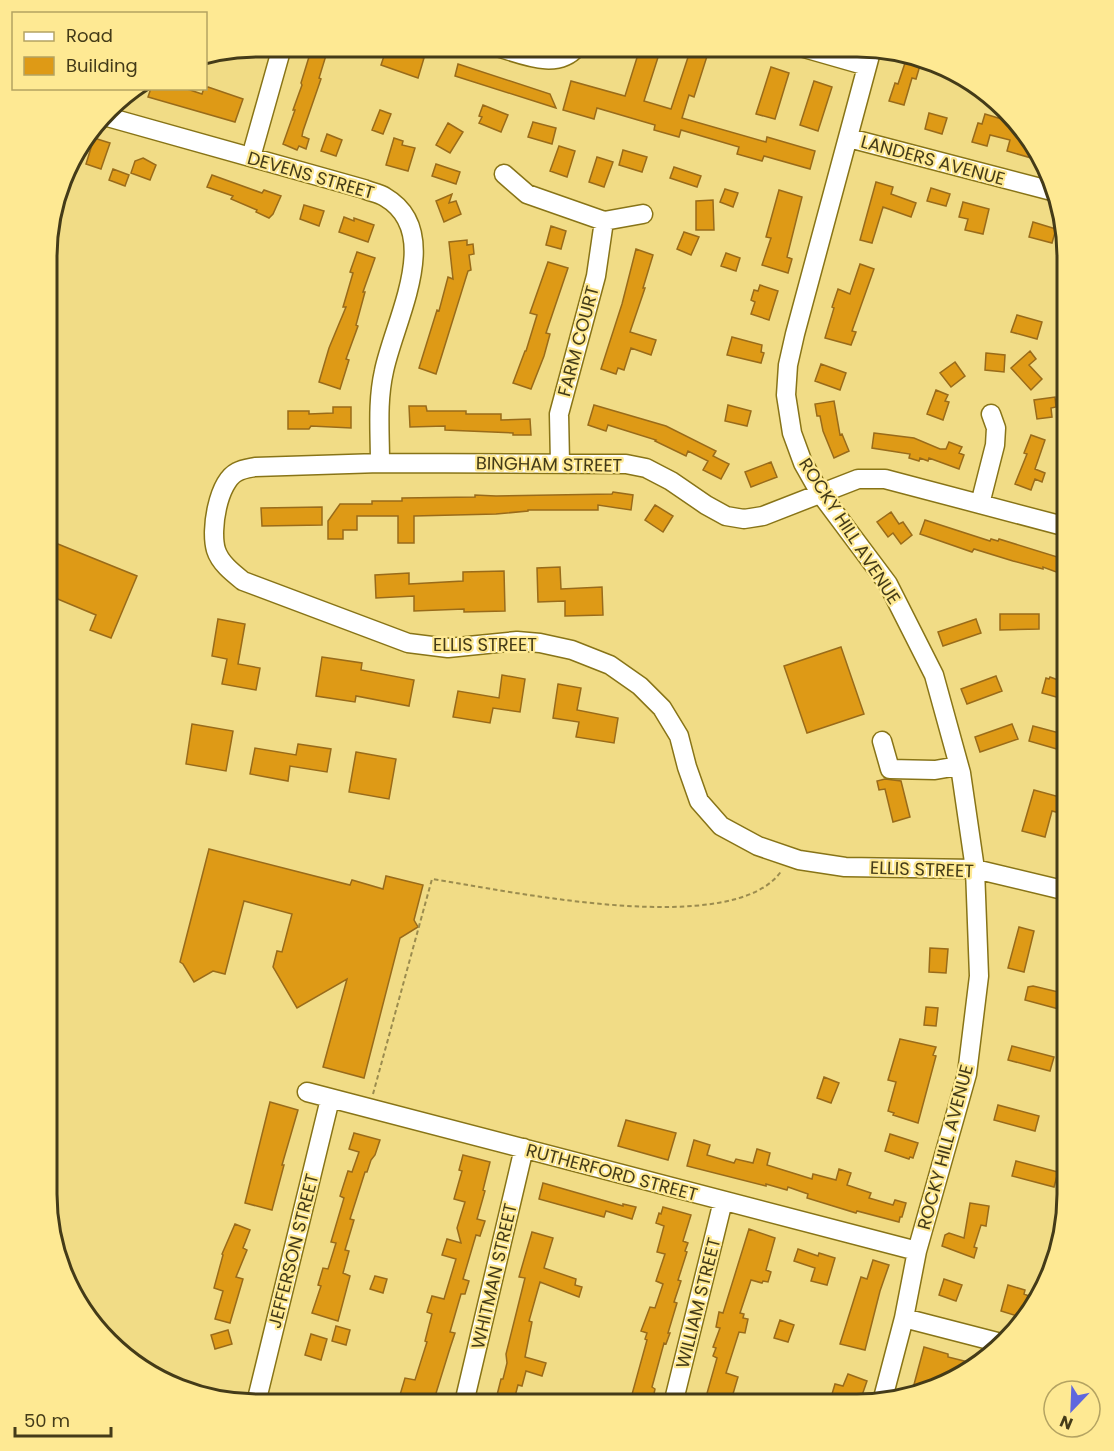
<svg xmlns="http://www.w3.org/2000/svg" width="1114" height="1451" font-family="Poppins,sans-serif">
	<rect width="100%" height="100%" fill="#f1dc86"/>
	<path fill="#de9a16" stroke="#996b1a" stroke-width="1.5" d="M312,47l16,2 -9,29 2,1 -18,52 -1,5 7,3 -3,10 -7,-3 -2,4 -14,-6 12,-34h-2l9,-25 -1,-2z
		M387,47h19l-2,5 20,6 -6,20 -37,-13z
		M640,48h21l-17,53 27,8 20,-61 18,2 -15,47 -5,-2 -7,23 84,24 1,-5 48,14 -5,18 -46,-13 -2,5 -25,-7 2,-7 -58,-17 -2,7 -25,-7 1,-5 -58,-17 -3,11 -31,-9 8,-29 54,15z
		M907,57l14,5 -5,17 -4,-1 -8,27 -15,-4 6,-18 3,1z
		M458,64l92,30 6,14 -101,-32z
		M771,67l18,6 -14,46 -19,-5z
		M814,81l18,6 -14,44 -18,-6z
		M208,87l35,12 -8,23 -87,-25 3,-9h33l18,6 2,-6z
		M483,105l25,10 -7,17 -22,-9 3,-6 -3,-1z
		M380,110l11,4 -8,20 -11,-4z
		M929,113l18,5 -5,16 -17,-5z
		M985,114l23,7 37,41 -38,-11 3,-11 -20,-5 -3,11 -15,-4 6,-19 4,1z
		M533,122l23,6 -4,16 -24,-7z
		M448,123l15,9 -13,21 -14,-8z
		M327,134l15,6 -6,16 -15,-5z
		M94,138l16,5 -9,26 -15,-5z
		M394,138l9,3 -1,4 13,3 -7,23 -22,-6z
		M559,146l16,5 -8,26 -17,-6z
		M623,150l24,7 -5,15 -23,-7z
		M597,157l16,5 -9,25 -15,-5z
		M143,158l13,7 -6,15 -19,-7 4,-12z
		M436,164l24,8 -4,12 -24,-8z
		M674,167l27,9 -4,11 -27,-9z
		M113,169l16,6 -4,11 -16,-6z
		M212,175l50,18 2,-3 17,6 -8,18 -4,4 -13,-6 1,-2 -26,-11 2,-3 -26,-9z
		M876,182l17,5 -2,7 25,9 -5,14 -28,-10 -11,36 -12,-3z
		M931,188l19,6 -4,12 -19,-5z
		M725,189l13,4 -5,14 -13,-5z
		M779,190l23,7 -15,60 5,2 -4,14 -26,-8 9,-27 -5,-1z
		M452,194l-3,9 7,-2 5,13 -17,8 -8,-21z
		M713,200l1,30h-18v-29z
		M963,202l26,7 -6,25 -18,-4 3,-11 -9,-2z
		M304,205l20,6 -5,15 -19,-7z
		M344,217l10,4v-3l20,7 -6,17 -29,-10z
		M1033,222l23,7 -4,14 -23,-6z
		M551,226l15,5 -5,18 -15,-4z
		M684,232l15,5 -8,18 -14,-6z
		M467,240v5l6,-1 1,10 -5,1 2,15 -3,1 -32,103 -17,-6 18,-58 2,1 9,-34 5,2 -4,-37z
		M636,249l17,6 -10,33h2l-15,44 26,8 -5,15 -20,-7 -7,22 -6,-2 -2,6 -15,-5 21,-65z
		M357,252l18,6 -12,34h2l-9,33 2,1 -12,33 3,1 -9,29 -21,-7 10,-34 17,-41h-3l10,-34 -3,-1z
		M726,253l14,5 -4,13 -15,-5z
		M548,262l20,6 -22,65 4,1 -6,22 -13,33 -18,-6 12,-32h1l11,-36 -7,-2z
		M860,264l14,5 -22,62 4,1 -5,13 -26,-7 9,-30 -2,-1 6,-18 12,5z
		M760,285l18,6 -9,29 -18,-6 4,-12 -4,-2 3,-10 4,1z
		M1017,315l25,7 -5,17 -26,-7z
		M732,337l30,8 -1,7 3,1 -3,10 -34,-8z
		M1030,351l6,8 -7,6 13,14 -11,11 -20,-22z
		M986,353l19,2 -1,17 -19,-2z
		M955,362l10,14 -14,11 -11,-14z
		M821,364l25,9 -6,17 -25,-9z
		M936,390l12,5 -3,6 4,1 -6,18 -16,-6z
		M1055,397l1,10 -5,1 1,9 -15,2 -3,-19z
		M834,401l6,34 2,-1 7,17 -15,7 -11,-27 -3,-15h-3l-2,-12z
		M594,405l72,21 50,25 -3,5 16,8 -8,15 -18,-9 5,-9 -20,-10 -2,5 -31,-15 1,-1 -48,-15 -2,6 -18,-6z
		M728,405l23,6 -4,15 -22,-5z
		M409,406h17l1,5h39v3h35v6l29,-1 1,16h-18v-2l-68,-3v-4l-35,1z
		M333,407h18v21l-40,-2 -2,3h-21v-18h21v3l24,-1z
		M874,433l40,5 26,11h6l3,-7 13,5 -3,6 5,2 -5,14 -30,-11 -1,3 -8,-3 -1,3 -10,-3 1,-4 -38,-6z
		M1031,435l14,5 -10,29 10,4 -3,9 -7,-3 -4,11 -16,-6 12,-30 -3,-1z
		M771,462l6,15 -26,10 -6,-15z
		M613,492l20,3 -2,15 -33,-5v5h-70v1l-32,3 -82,2v27h-16v-27h-41v14h-14v9h-15v-18l12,-17h32v-3h30v-3l73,-1v-2l21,1 116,-2z
		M655,505l18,11 -10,16 -18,-12z
		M322,507v18l-60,1 -1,-18z
		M891,512l8,12 4,-2 9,13 -11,9 -8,-11 -5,4 -11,-15z
		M925,520l65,21 1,-2 7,2 1,-2 68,21v16l-24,-9v2l-30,-8 -39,-12 -2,3 -52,-18z
		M48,540l89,36 -26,62 -21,-8 6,-15 -48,-20z
		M560,567l1,22 41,-2 1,28 -38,1v-15l-27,1 -1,-34z
		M504,571l1,40 -41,1v-3l-50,2v-15l-38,2 -1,-23 34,-2v11l54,-3v-9z
		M1000,614h39v15l-39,1z
		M218,619l27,5 -7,40 22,4 -4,22 -34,-6 5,-25 -15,-3z
		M976,619l5,14 -38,13 -5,-14z
		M841,647l23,67 -57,19 -23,-67z
		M322,657l40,6 -1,7 53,10 -5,26 -53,-10 -1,6 -39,-6z
		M502,675l23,4 -5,33 -27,-4 -3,15 -37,-6 5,-26 41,7z
		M996,676l6,15 -35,13 -6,-15z
		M1050,677l8,3 9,9v11l-25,-7 4,-15 3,1z
		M558,684l23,4 -4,22 41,8 -4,25 -38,-6 3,-15 -26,-4z
		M192,724l41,7 -7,40 -40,-7z
		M1012,724l6,15 -38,13 -5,-15z
		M1033,726l34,9v17l-38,-11z
		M298,744l33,5 -4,23 -37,-6 -2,15 -38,-7 5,-26 41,7z
		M356,752l40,7 -7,40 -40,-7z
		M885,779l16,2 9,36 -17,5 -8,-33 -6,1 -2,-9z
		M1034,790l33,9v16l-15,-4 -7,26 -23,-6z
		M209,849l141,36 2,-5 31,9 3,-13 37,9 -9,35 4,7 -18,11 -36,140 -41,-11 24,-88 -50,29 -24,-41 4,-16 5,1 10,-38 -48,-13 -19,73 -12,-3 -19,11 -11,-18 -3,-2z
		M1019,927l15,4 -10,41 -16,-4z
		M930,948l18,1 -2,24 -17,-1z
		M1033,986l34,8 -1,17 -41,-11 3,-13z
		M926,1007l12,1 -2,18 -12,-1z
		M900,1039l36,8 -3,8 3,1 -18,67 -25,-8 1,-2 -6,-2 8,-29 -8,-2z
		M1012,1046l42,11 -4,14 -42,-11z
		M824,1077l15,6 -8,20 -14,-5z
		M270,1102l28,8 -16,55h2l-12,45 -27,-7z
		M998,1105l41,11 -4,15 -41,-11z
		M626,1120l50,13 -8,27 -50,-14z
		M354,1133l26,7 -5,15 -4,5 -4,12h-2l-15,47 4,1 -9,30 4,1 -6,22 7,3 -12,45 -26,-8 9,-27 -3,-1 5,-17 5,1 8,-26 -5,-1 13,-44 -4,-2 8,-25 4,1 7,-20 -10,-3z
		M890,1134l28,9 -5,15 -3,-1 -1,2 -24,-8z
		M694,1140l16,5 -3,10 27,8 2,-4 17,4 4,-14 13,4 -3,12 45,14 1,-5 23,6 3,-11 12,4 -4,12 24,8 -2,5 24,7 2,-5 11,3 -4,14h-2l-1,5 -42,-11 -1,2 -49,-15 1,-4 -20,-7 -1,3 -21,-6v2l-79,-20z
		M463,1155l27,7 -7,28 2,1 -8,28 8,2 -5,15 -4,-1 -13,44 6,2 -4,13h-4l-11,38 5,1 -5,15 -17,55h-3l-30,-8 5,-17 10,2 12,-38 -2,-1 7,-27 -5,-2 5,-16 12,3 12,-40 -14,-4 5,-16 14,4 -4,-15 8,-26 -11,-3 8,-28 -3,-1z
		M1016,1161l42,11 -4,15 -42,-11z
		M543,1183l80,23v-2l13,3 -4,12 -26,-8 -2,6 -65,-18z
		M970,1203l19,3 -3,20 -5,-1 -7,22 3,1 -3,10 -32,-12 3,-11 4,-2 15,5z
		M663,1207l28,8 -8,26 5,2 -3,8 2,1 -9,28 3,1 -7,21 3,1 -9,30h2l-4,11 -2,-1 -12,44 3,2 -3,14 -21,-5 16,-58 -2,-1 2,-6 -6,-2 9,-24 5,1 8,-24 -7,-3 9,-27 -8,-2 7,-26 -8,-3 3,-10 2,1z
		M235,1224l15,6 -7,18 4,2 -11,27 7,2 -13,44 -15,-4 8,-28 -9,-3 9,-33 -1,-1z
		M749,1229l26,9 -9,32 5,2 -3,10 -5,-1 -1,2 -11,-3 -11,33 4,1 -1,4 5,1 -3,14 -6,-1 -13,41 12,4 -8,27h-26l13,-46 -4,-2 3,-8 -3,-1 7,-19 -4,-1 3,-15 4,1z
		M532,1232l21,6 -9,30 32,11 -1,6 7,2 -3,10 -39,-15 -11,39 3,1 -7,35 21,6 -4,13 -16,-5 -4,15 -4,-1 -5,19 -18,-1 6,-24h2l4,-16 -1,-9 19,-76 -6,-1z
		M798,1249l20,7 1,-3 16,5 -8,27 -16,-4 4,-13 -21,-7z
		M873,1260l16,5 -9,26 -15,59 -25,-6 21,-67 6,2z
		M375,1276l12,3 -4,14 -13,-4z
		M944,1279l18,6 -6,16 -17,-6z
		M1008,1285l17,5 -1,4 12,5 -4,12 -8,7 -23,-7z
		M780,1320l14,5 -6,17 -14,-4z
		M336,1326l14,4 -4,15 -14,-4z
		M228,1330l4,14 -17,5 -4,-14z
		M311,1334l16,5 -6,21 -16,-5z
		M924,1347l24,7v3l24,6 -22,20 -38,9z
		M848,1374l19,7 -8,23h-30l6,-20 8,2z"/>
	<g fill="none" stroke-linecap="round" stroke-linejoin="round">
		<defs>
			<path id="minor" d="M497,47c25,7 60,24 80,0
				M804,48l63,18
				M872,48l-77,286 -7,31 -2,30 6,38 11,30 17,30 68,91 46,91 27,98 14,96 4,107 -12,98 -50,177 -13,67 -21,80
				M104,116l260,73c6,3 15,4 21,8 60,35 9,124 -1,174 -7,31 -4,61 -4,92
				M849,138l203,53
				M251,157l31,-110
				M504,174l23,20 77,27 39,-7
				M560,463l-1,-49 37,-138 8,-55
				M980,504l15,-59 1,-17 -5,-14
				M882,741l8,28 45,1 23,-4
				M1067,891l-92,-22 -130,-2 -46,-7 -41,-14 -37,-20 -22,-25 -12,-34 -8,-31 -17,-28 -22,-22 -30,-21 -38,-15 -32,-7 -23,-2 -69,7 -40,-5 -165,-62c-10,-8 -23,-18 -27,-31 -6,-20 2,-68 21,-78 5,-3 13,-4 18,-5l125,-4 246,1 20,4 25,13 35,24 20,11 18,3 19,-3 95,-37h27l182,48
				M307,1092l610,159
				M904,1318l93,24
				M256,1403l74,-304
				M464,1403l60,-255
				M673,1404l50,-203"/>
		</defs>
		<use href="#minor" stroke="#887417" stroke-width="21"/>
		<path stroke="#9b8c4f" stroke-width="2" stroke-dasharray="4.5 3" stroke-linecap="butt" d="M373,1094l59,-215c73,11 304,62 350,-9"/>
		<use href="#minor" stroke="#fff" stroke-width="18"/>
	</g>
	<g text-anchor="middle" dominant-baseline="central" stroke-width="4.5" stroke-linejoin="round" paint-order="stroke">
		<g font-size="18" fill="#443b18" stroke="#fee993">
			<text transform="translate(933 160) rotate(15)">LANDERS AVENUE</text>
			<text transform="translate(311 175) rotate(16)">DEVENS STREET</text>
			<text transform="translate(578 341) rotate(-75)">FARM COURT</text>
			<text transform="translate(549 464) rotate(1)">BINGHAM STREET</text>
			<text transform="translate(850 531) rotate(57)">ROCKY HILL AVENUE</text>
			<text x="485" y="644">ELLIS STREET</text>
			<text transform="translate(922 869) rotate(2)">ELLIS STREET</text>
			<text transform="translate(945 1147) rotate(-75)">ROCKY HILL AVENUE</text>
			<text transform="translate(612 1172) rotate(15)">RUTHERFORD STREET</text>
			<text transform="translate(293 1251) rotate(-76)">JEFFERSON STREET</text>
			<text transform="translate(494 1276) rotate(-77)">WHITMAN STREET</text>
			<text transform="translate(698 1303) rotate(-76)">WILLIAM STREET</text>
		</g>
	</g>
	<path d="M0 0H1114V1451H0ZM257 57H857A200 200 0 0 1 1057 257V1194A200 200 0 0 1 857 1394H257A200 200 0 0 1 57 1194V257A200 200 0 0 1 257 57Z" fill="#fee993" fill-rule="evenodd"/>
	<path fill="none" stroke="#443b18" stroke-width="3" d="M257 57H857A200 200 0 0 1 1057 257V1194A200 200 0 0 1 857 1394H257A200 200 0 0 1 57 1194V257A200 200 0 0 1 257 57Z"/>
	<rect x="12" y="12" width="195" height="78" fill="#fee993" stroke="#b4a362" stroke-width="1.5"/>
	<rect x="24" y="32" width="30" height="9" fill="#ffffff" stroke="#b4a362" stroke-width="1.5"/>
	<text x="66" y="42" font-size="18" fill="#443b18">Road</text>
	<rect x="24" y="57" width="30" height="18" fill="#de9a16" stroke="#b4a362" stroke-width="1.5"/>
	<text x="66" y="72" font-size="18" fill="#443b18">Building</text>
	<g transform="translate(1072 1409) rotate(203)"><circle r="28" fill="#fee993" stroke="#b4a362" stroke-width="1.5"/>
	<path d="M0-4.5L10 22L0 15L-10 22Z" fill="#5e67de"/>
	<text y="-9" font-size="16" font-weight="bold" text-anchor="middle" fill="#443b18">N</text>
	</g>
	<path d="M15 1427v9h96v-9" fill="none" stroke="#443b18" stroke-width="3"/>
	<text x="24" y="1427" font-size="18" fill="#443b18" stroke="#fee993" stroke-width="4.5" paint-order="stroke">50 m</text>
</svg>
